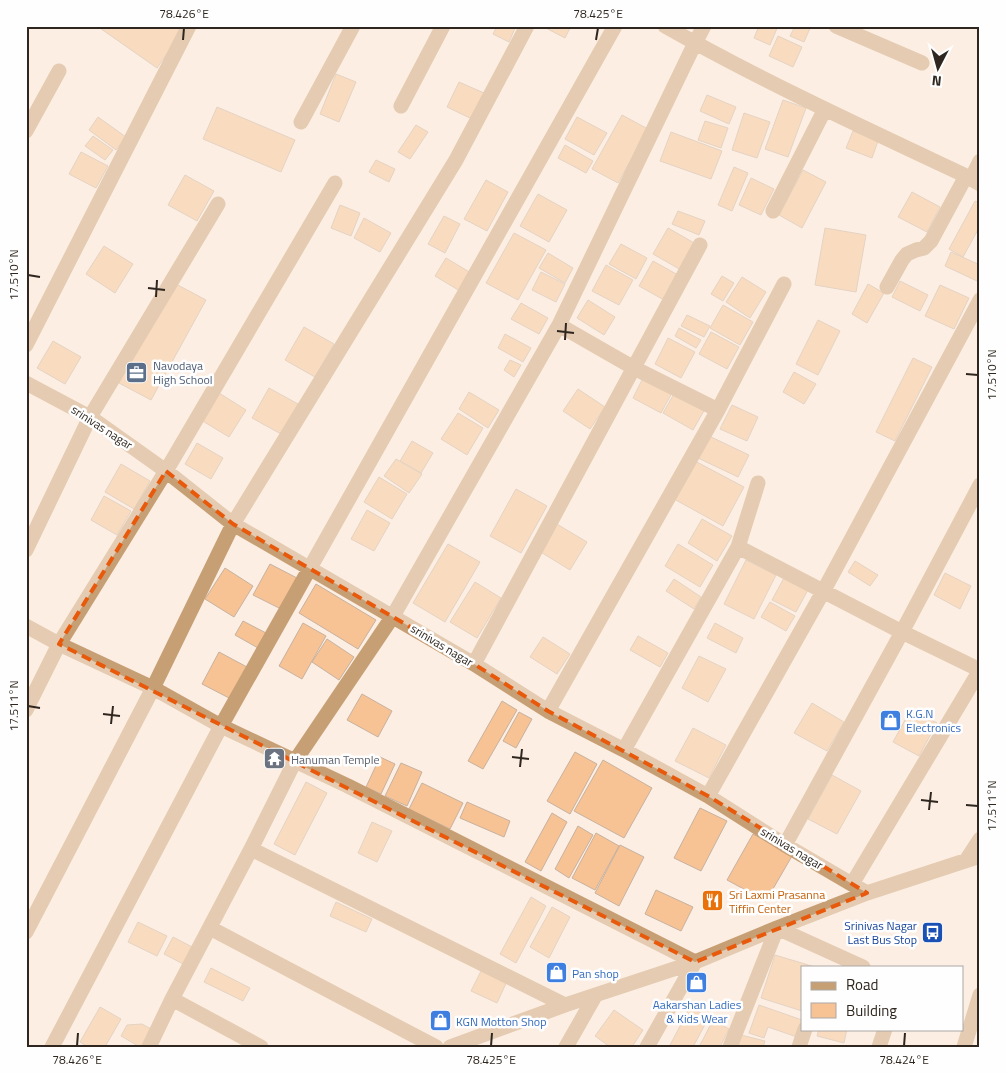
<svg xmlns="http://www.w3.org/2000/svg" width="1006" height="1073" font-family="'Titillium Web',sans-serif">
	<rect width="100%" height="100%" fill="#fceee2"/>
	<path fill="#f7c395" stroke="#c7b19f" d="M97,26h89l-29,42z
		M497,26h19l-7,16 -16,-8z
		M542,26h29l-6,12z
		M759,26h19l-8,19 -16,-7z
		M795,26h16l-7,16 -14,-6z
		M778,36l24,11 -9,20 -24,-11z
		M336,74l20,8 -17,40 -19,-8z
		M459,82l25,11 -12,26 -25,-12z
		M707,95l29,12 -7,17 -29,-13z
		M783,100l23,8 -18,49 -23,-8z
		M217,107l78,33 -14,32 -78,-33z
		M744,113l26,9 -13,36 -25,-8z
		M622,115l26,14 -30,54 -26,-14z
		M98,117l28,20 -10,13 -27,-20z
		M577,117l30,16 -13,22 -29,-16z
		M705,121l23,7 -7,20 -23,-8z
		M416,125l12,7 -18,27 -12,-7z
		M853,131l25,10 -6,17 -26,-10z
		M671,132l51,19 -11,28 -51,-18z
		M93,136l20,14 -8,10 -20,-14z
		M565,145l28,16 -7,12 -28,-15z
		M81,152l27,14 -12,22 -27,-14z
		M376,160l19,9 -6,13 -20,-10z
		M734,167l14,6 -16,38 -14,-6z
		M803,170l23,12 -24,46 -23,-13z
		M185,175l29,16 -17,30 -29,-16z
		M751,178l23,11 -13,26 -22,-10z
		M486,180l22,12 -21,39 -23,-12z
		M912,192l28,15 -13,25 -29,-15z
		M538,194l29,16 -18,32 -29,-16z
		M975,201l5,2v23l-17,31 -14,-8z
		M340,205l20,8 -9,23 -20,-8z
		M678,211l27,10 -6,14 -27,-11z
		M444,216l16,8 -15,29 -17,-9z
		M364,218l27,15 -11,19 -26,-14z
		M668,228l28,16 -15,26 -28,-16z
		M825,228l41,7 -10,57 -41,-7z
		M514,233l32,17 -28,50 -32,-17z
		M621,244l26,14 -11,21 -27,-15z
		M104,246l29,18 -18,29 -29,-19z
		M951,252l29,13v10l-3,6 -32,-15z
		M548,253l25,15 -8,15 -26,-15z
		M446,258l25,15 -11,18 -25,-15z
		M653,261l25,14 -14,25 -25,-14z
		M606,265l27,15 -14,25 -27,-14z
		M541,272l24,12 -9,18 -24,-12z
		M722,276l12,7 -11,18 -12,-7z
		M742,277l24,15 -16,26 -24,-16z
		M900,281l28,14 -8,16 -28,-14z
		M174,283l32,17 -55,100 -32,-17z
		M868,284l16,9 -17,30 -15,-9z
		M940,285l29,13 -15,31 -29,-13z
		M588,300l27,17 -11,18 -27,-17z
		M521,303l27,15 -9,16 -28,-15z
		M723,305l30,17 -13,23 -30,-17z
		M687,315l23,11 -6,11 -23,-11z
		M818,320l22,11 -22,44 -22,-11z
		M304,327l30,17 -19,33 -30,-17z
		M679,328l22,12 -5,8 -21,-12z
		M711,332l28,15 -12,22 -28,-15z
		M505,334l26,14 -8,14 -25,-14z
		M668,338l27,14 -14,26 -26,-14z
		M53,341l28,16 -16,27 -28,-16z
		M913,358l19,9 -37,74 -19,-9z
		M510,360l11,5 -7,12 -10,-7z
		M794,372l22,12 -12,20 -21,-12z
		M644,376l29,15 -12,22 -28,-15z
		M269,388l29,16 -17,30 -29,-16z
		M578,389l27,18 -15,22 -27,-18z
		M469,392l30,18 -11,18 -29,-19z
		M675,392l30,17 -12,21 -30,-17z
		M219,393l27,17 -17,27 -28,-17z
		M732,405l26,12 -11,24 -27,-12z
		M458,413l25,15 -16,27 -26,-16z
		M709,436l40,19 -11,22 -40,-19z
		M412,441l21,12 -12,20 -21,-12z
		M197,443l26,15 -12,21 -26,-15z
		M396,459l26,15 -13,19 -25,-17z
		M695,461l49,26 -21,39 -49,-27z
		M121,464l29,17 -16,28 -29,-17z
		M379,477l28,17 -15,25 -28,-17z
		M516,489l31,17 -26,47 -31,-17z
		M104,496l27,15 -14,24 -26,-15z
		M367,510l23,13 -16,28 -23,-12z
		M702,519l30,17 -15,25 -29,-18z
		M555,523l32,19 -17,28 -31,-19z
		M448,544l32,18 -35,60 -32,-19z
		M678,544l35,21 -13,22 -35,-21z
		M746,560l30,15 -22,44 -30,-15z
		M855,561l23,14 -8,11 -22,-14z
		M270,564l27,14 -16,31 -28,-14z
		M225,568l28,18 -19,31 -29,-18z
		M945,573l26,13 -11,23 -26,-14z
		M785,576l24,12 -13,24 -24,-12z
		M674,579l27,18 -7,12 -28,-18z
		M475,582l26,16 -24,40 -27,-16z
		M316,584l60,36 -18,29 -59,-36z
		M770,602l25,14 -9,15 -25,-14z
		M243,621l23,12 -8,15 -23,-13z
		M303,623l23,13 -24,43 -23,-13z
		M715,623l28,15 -7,15 -29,-15z
		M638,636l30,17 -8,14 -30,-17z
		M543,637l27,17 -13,20 -27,-17z
		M327,639l27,18 -15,23 -27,-18z
		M219,652l28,15 -16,32 -29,-15z
		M699,656l27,13 -18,33 -26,-14z
		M362,694l30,17 -14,26 -31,-17z
		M502,701l15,9 -34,59 -15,-8z
		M812,703l32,19 -17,29 -33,-18z
		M911,709l26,14 -18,33 -26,-14z
		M519,712l13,7 -16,29 -13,-7z
		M693,728l33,17 -17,33 -34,-17z
		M575,752l22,12 -27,50 -23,-13z
		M380,757l15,7 -14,30 -15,-7z
		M603,760l49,28 -28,50 -50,-27z
		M401,763l21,9 -15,34 -22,-10z
		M832,775l29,16 -24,43 -29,-15z
		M306,782l21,11 -32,62 -21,-11z
		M422,783l41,20 -13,26 -41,-20z
		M467,802l43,19 -6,16 -44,-19z
		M700,808l27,13 -26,50 -27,-13z
		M552,813l15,9 -26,49 -16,-9z
		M372,822l20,9 -15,31 -19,-9z
		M578,826l15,9 -24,43 -14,-9z
		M596,833l23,13 -24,44 -23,-12z
		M753,834l39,22 -26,45 -39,-21z
		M620,845l24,12 -25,49 -24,-13z
		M656,890l37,17 -12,24 -36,-17z
		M531,897l15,9 -30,57 -16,-9z
		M336,902l36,17 -6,13 -36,-16z
		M552,907l18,10 -21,41 -19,-11z
		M138,922l29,14 -10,20 -29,-14z
		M173,937l23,12 -9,17 -23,-12z
		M775,955l40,12h-13v44l-41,-13z
		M483,967l25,12 -11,24 -26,-12z
		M211,968l39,20 -7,13 -39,-19z
		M759,1005l43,15v3l-5,14 -29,-10 -4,11 -15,-5z
		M100,1007l21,12 -16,28h-17l-8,-5z
		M690,1007l19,10 -16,30h-24z
		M614,1010l29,20 -11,17h-22l-15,-11z
		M713,1020l16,9 -9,18h-21z
		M142,1024l11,6 -9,17h-4l-19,-11 6,-11z
		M819,1029h28l-3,14 -27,-7z
		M741,1035l24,6 -2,6h-25z"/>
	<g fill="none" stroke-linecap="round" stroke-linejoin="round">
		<path stroke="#c79f75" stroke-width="15" d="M665,26c97,55 199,102 301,150l14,8
			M836,26l86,37
			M401,106l42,-80
			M301,122l52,-96
			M26,131l33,-60
			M971,179l9,-18
			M773,211l52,-102
			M887,287l15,-27 5,-6 9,-4 8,-2 7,-7 35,-65
			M559,325l75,43 84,42
			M26,345l163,-319
			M26,383l64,34 76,54 67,53 241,140 74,47 76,39 84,46 77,49 82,48
			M738,547l164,85 78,38
			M26,550l64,-133 128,-213
			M26,626l33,18 94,44 68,38 127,60 347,176 -48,85
			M474,664l226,-419
			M26,710l33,-66 107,-173 169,-288
			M548,711l170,-301 66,-126
			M624,750l114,-203 20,-64
			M708,796l116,-206 156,-290
			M785,845l117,-213 78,-147
			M251,849l314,156
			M967,859l13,-20
			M852,884l128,-214
			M210,928l226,119
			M26,932l127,-244 80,-164 223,-364 71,-134
			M172,999l89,48
			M52,1047l169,-321 394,-700
			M149,1047l23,-48 79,-150 44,-88 98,-145 166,-291 136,-282 9,-17
			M450,1047l115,-42 130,-43 82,-34 90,-35 113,-37
			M566,1047l29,-51
			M730,1047l47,-119 86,39
			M799,1047l6,-18
			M879,1047l6,-18
			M964,1047l16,-52"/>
	</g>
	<path d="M0 0H1006V1073H0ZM166,471l67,53 241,140 74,47 160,85 159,97 -172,69 -636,-318z" fill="#fceee2" fill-opacity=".55" fill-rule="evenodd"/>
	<path fill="none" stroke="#e8590c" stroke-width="4" stroke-dasharray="10 6" stroke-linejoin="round" d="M166,471l67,53 241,140 74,47 160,85 159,97 -172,69 -636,-318z"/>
	<path fill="none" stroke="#2f271f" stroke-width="2" d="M183,40l1,-12M596,40l2,-12M28,275l12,2M148,288l17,2M156,297l1,-17M557,331l17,2M565,340l1,-17M966,374l12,1M28,706l12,2M103,714l17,2M111,724l2,-18M512,757l17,2M520,767l2,-18M921,800l17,2M966,805l12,1M929,810l2,-18M77,1046l1,-13M491,1046l1,-13M904,1046l1,-13"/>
	<defs>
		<symbol id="office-square" viewBox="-11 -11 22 22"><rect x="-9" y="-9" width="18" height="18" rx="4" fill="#5c6f8a" stroke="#fefefe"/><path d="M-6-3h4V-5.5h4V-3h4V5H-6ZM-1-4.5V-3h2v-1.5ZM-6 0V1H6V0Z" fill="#fff"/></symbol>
		<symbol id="shop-square" viewBox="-11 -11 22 22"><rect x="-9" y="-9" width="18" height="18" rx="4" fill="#3f7fe0" stroke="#fefefe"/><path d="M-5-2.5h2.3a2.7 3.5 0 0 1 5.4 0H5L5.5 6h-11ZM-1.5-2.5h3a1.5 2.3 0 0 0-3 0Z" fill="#fff"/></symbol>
		<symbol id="temple-square" viewBox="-11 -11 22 22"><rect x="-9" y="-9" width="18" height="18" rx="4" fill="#6b7280" stroke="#fefefe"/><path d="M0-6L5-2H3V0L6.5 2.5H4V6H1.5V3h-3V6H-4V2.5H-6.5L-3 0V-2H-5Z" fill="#fff"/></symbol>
		<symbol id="restaurant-square" viewBox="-11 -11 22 22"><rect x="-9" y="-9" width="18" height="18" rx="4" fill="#e8710a" stroke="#fefefe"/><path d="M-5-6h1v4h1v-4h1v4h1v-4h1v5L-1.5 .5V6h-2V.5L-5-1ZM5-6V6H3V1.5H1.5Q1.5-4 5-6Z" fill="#fff"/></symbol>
		<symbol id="bus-square" viewBox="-11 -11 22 22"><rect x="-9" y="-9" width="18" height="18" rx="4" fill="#1a4fb4" stroke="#fefefe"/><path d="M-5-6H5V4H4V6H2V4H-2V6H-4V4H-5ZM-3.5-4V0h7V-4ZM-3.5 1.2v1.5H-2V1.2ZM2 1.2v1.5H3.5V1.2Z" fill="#fff"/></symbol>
	</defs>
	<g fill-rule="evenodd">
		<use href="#office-square" x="124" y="360" width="25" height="25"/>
		<use href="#shop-square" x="878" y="708" width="25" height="25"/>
		<use href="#temple-square" x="262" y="746" width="25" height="25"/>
		<use href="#restaurant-square" x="700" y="888" width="25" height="25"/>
		<use href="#bus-square" x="920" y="920" width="25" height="25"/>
		<use href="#shop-square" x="544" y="960" width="25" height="25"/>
		<use href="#shop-square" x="684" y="970" width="25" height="25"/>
		<use href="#shop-square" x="428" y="1008" width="25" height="25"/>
	</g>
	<g text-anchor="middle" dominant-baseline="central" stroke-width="5" stroke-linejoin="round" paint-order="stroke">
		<g font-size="12" fill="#4e5e75" stroke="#fefefe" text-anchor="start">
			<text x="153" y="365">Navodaya<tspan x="153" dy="14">High School</tspan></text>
		</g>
		<g font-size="12" fill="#2f271f" stroke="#fefefe">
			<text transform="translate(102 427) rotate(33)">srinivas nagar</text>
			<text transform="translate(442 645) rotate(31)">srinivas nagar</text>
			<text transform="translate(792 848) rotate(31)">srinivas nagar</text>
		</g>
		<g font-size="12" fill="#366cbe" stroke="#fefefe" text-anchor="start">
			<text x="906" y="713">K.G.N<tspan x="906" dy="14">Electronics</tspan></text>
			<text x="572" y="973">Pan shop</text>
			<text x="697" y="1004" text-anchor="middle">Aakarshan Ladies<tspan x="697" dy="14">&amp; Kids Wear</tspan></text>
			<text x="456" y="1021">KGN Motton Shop</text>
		</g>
		<g font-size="12" fill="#5b616d" stroke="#fefefe" text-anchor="start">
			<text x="291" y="759">Hanuman Temple</text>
		</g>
		<g font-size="12" fill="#c56008" stroke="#fefefe" text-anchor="start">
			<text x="729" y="894">Sri Laxmi Prasanna<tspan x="729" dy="14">Tiffin Center</tspan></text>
		</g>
		<g font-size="12" fill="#164399" stroke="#fefefe" text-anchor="end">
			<text x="917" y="925">Srinivas Nagar<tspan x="917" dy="14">Last Bus Stop</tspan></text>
		</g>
	</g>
	<rect width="1006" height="1073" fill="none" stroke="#fefefe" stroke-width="55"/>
	<rect x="801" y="966" width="162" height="65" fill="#fefefe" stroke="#aba8a5"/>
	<rect x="811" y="982" width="25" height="8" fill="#c79f75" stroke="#aba8a5"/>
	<text x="846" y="990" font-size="15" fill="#2f271f">Road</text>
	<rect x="811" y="1003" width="25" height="15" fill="#f7c395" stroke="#aba8a5"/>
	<text x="846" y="1016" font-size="15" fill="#2f271f">Building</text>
	<g transform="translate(938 68) rotate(186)" stroke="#fefefe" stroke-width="4" paint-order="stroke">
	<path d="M0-4L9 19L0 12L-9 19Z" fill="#2f271f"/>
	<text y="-8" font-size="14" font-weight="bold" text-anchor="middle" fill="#2f271f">N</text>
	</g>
	<rect x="28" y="28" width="950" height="1018" fill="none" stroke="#2f271f" stroke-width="2"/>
	<g font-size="12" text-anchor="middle" fill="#2f271f">
		<text x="184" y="18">78.426°E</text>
		<text x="598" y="18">78.425°E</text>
		<text transform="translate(14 275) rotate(-90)" y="4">17.510°N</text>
		<text transform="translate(992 375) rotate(-90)" y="4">17.510°N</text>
		<text transform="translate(14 706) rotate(-90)" y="4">17.511°N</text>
		<text transform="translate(992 806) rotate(-90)" y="4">17.511°N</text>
		<text x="77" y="1064">78.426°E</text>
		<text x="491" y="1064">78.425°E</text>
		<text x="904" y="1064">78.424°E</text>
	</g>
</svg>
